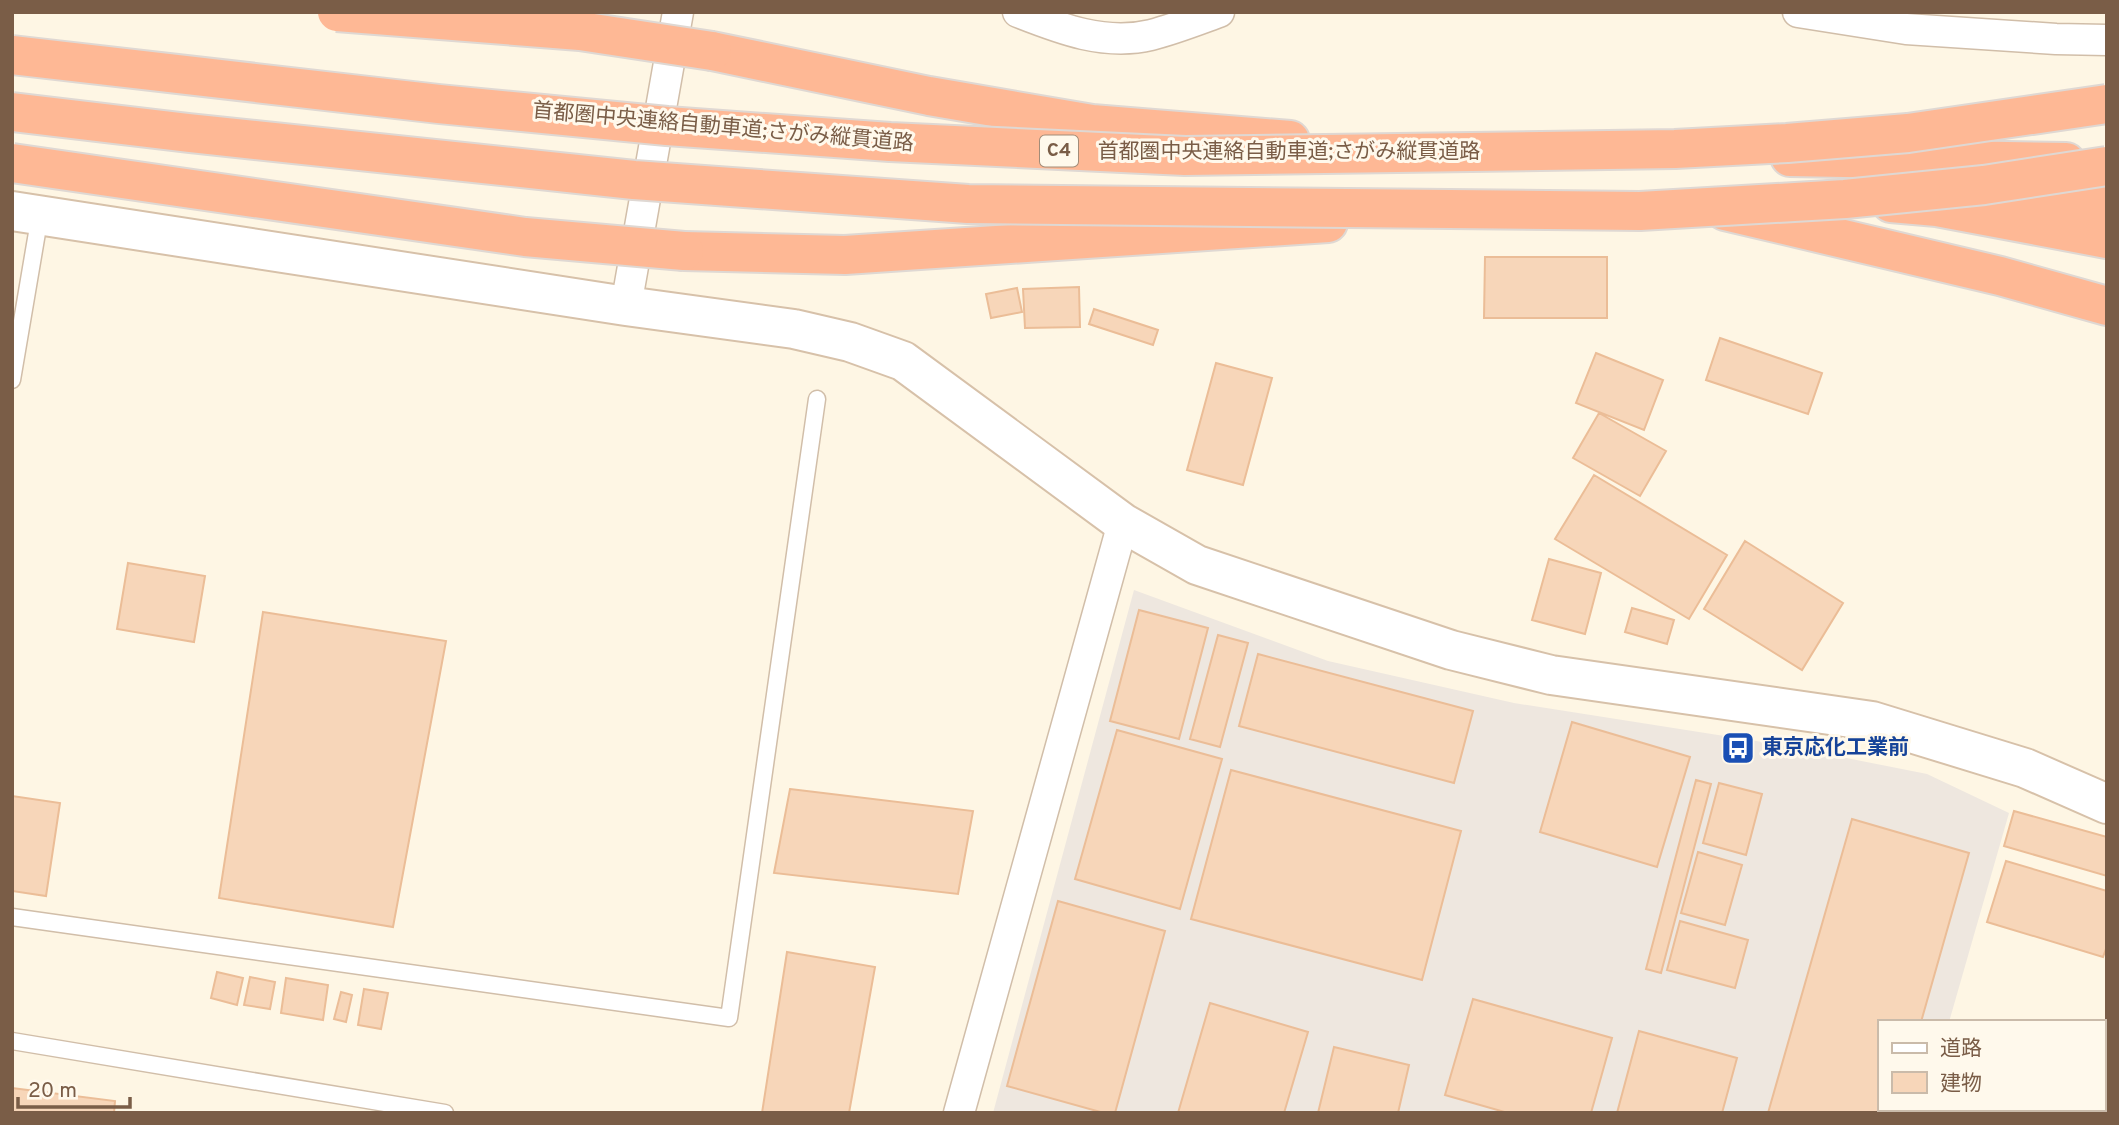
<svg xmlns="http://www.w3.org/2000/svg" width="2119" height="1125" font-family="Overpass,'Noto Sans JP',sans-serif">
	<rect width="100%" height="100%" fill="#fef6e4"/>
	<path fill="#eee7df" d="M1134,590l194,71 186,42 267,42 146,29 82,39 -60,209h-70v87h45l-1,4h-930z"/>
	<path fill="#f7d6b9" stroke="#ebbd97" stroke-width="2" d="M1485,257h122v61h-123z
		M1079,287l1,40 -55,1 -2,-39z
		M1017,288l5,24 -31,6 -5,-24z
		M1094,309l64,21 -5,15 -64,-21z
		M1720,338l102,35 -14,41 -102,-34z
		M1596,353l67,27 -19,50 -68,-27z
		M1216,363l56,15 -29,107 -56,-15z
		M1599,413l67,38 -26,45 -67,-38z
		M1594,475l133,80 -38,64 -134,-80z
		M1745,541l98,62 -41,67 -98,-61z
		M1549,559l52,14 -16,61 -53,-14z
		M128,563l77,13 -11,66 -77,-13z
		M1632,608l42,12 -7,24 -42,-12z
		M1139,610l69,18 -29,111 -69,-18z
		M263,612l183,29 -53,286 -174,-29z
		M1218,635l30,8 -28,104 -30,-8z
		M1258,654l215,57 -19,72 -215,-57z
		M1572,722l118,35 -33,110 -117,-35z
		M1117,730l105,29 -42,150 -105,-30z
		M1231,770l230,61 -39,149 -231,-61z
		M1696,780l15,4 -50,189 -15,-4z
		M1719,783l43,11 -16,61 -43,-12z
		M790,789l183,22 -15,83 -184,-21z
		M12,796l48,7 -14,93 -34,-5z
		M2014,811l93,26v39l-103,-30z
		M1852,819l117,34 -48,169h-42v87h17l-1,4h-127z
		M1698,852l44,13 -17,60 -44,-12z
		M2006,861l101,30v55l-4,11 -116,-35z
		M1058,901l107,30 -50,182h-11l-97,-27z
		M1680,921l68,19 -13,48 -68,-18z
		M787,952l88,15 -26,146h-87z
		M217,972l26,6 -6,27 -26,-7z
		M250,977l25,5 -5,27 -26,-4z
		M286,978l42,7 -5,35 -42,-7z
		M364,989l24,4 -7,36 -23,-4z
		M341,992l11,3 -6,27 -12,-3z
		M1473,999l139,39 -21,75h-83l-63,-18z
		M1210,1003l98,29 -24,81h-106z
		M1639,1031l98,27 -15,55h-105z
		M1334,1047l75,18 -11,48h-80z
		M12,1088l103,13 -1,12h-102z"/>
	<g fill="none" stroke-linecap="round" stroke-linejoin="round">
		<defs>
			<path id="lane" d="M12,380l28,-165
				M12,917l717,101 88,-619
				M12,1041l433,72"/>
			<path id="street" d="M1018,12c43,17 87,34 133,23 23,-6 46,-15 68,-23
				M1798,12l108,17 150,10 51,1
				M626,306l52,-294
				M959,1113l164,-590"/>
			<path id="secondary" d="M12,211l614,95 168,23 56,13 53,19 220,162 74,42 254,85 100,25 321,46 153,47 82,36"/>
			<path id="highway" d="M712,51l217,45 163,28 198,16
				M1790,157l276,5
				M2003,182l104,23
				M1891,203l46,4 170,32
				M1725,211l275,65 107,30
				M684,251l161,4 483,-32"/>
		</defs>
		<use href="#lane" stroke="#d1bea9" stroke-width="19"/>
		<use href="#street" stroke="#d1bea9" stroke-width="33"/>
		<use href="#secondary" stroke="#d7c1a9" stroke-width="42"/>
		<use href="#highway" stroke="#dfd8d3" stroke-width="42"/>
		<use href="#lane" stroke="#fff" stroke-width="16"/>
		<use href="#street" stroke="#fff" stroke-width="30"/>
		<use href="#secondary" stroke="#fff" stroke-width="38"/>
		<use href="#highway" stroke="#feb895" stroke-width="38"/>
		<defs>
			<path id="highway-bridge" d="M337,12l243,19 132,20
				M12,55l427,49 228,22 223,16 295,14 490,-7 112,-6 121,-10 199,-29
				M12,112l177,21 445,47 334,24 672,7 205,-12 139,-14 123,-19
				M12,163l513,74 159,14"/>
		</defs>
		<use href="#highway-bridge" stroke="#dfd8d3" stroke-width="42" stroke-linecap="butt"/>
		<use href="#highway-bridge" stroke="#feb895" stroke-width="38"/>
	</g>
	<defs>
		<symbol id="bus-square" viewBox="-11 -11 22 22"><rect x="-9" y="-9" width="18" height="18" rx="4" fill="#1a4fb4" stroke="#fff9ec"/><path d="M-5-6H5V4H4V6H2V4H-2V6H-4V4H-5ZM-3.5-4V0h7V-4ZM-3.5 1.2v1.5H-2V1.2ZM2 1.2v1.5H3.5V1.2Z" fill="#fff"/></symbol>
	</defs>
	<g fill-rule="evenodd">
		<use href="#bus-square" x="1719" y="729" width="38" height="38"/>
	</g>
	<g text-anchor="middle" dominant-baseline="central" stroke-width="6" stroke-linejoin="round" paint-order="stroke">
		<rect fill="#fff9ec" stroke="#a28c78" stroke-width="2" x="1040" y="135.5" width="38" height="31" rx="5"/>
		<g font-size="19" font-weight="bold" fill="#7a5d47">
			<text x="1059" y="151">C4</text>
		</g>
		<g font-size="21" fill="#7a5d47" stroke="#fff9ec">
			<text transform="translate(723 128) rotate(5)">首都圏中央連絡自動車道;さがみ縦貫道路</text>
			<text x="1289" y="152">首都圏中央連絡自動車道;さがみ縦貫道路</text>
		</g>
		<g font-size="21" font-weight="bold" fill="#164399" stroke="#fff9ec" text-anchor="start">
			<text x="1762" y="748">東京応化工業前</text>
		</g>
	</g>
	<rect width="2119" height="1125" fill="none" stroke="#7a5d47" stroke-width="28"/>
	<rect x="1878" y="1020" width="228" height="91" fill="#fff9ec" stroke="#cabbaa" stroke-width="2"/>
	<rect x="1892" y="1043" width="35" height="10" fill="#ffffff" stroke="#cabbaa" stroke-width="2"/>
	<text x="1940" y="1055" font-size="21" fill="#7a5d47">道路</text>
	<rect x="1892" y="1072" width="35" height="21" fill="#f7d6b9" stroke="#cabbaa" stroke-width="2"/>
	<text x="1940" y="1090" font-size="21" fill="#7a5d47">建物</text>
	<path d="M18 1097v10h112v-10" fill="none" stroke="#7a5d47" stroke-width="3.5"/>
	<text x="28" y="1097" font-size="21" fill="#7a5d47" stroke="#fff9ec" stroke-width="5" paint-order="stroke">20 m</text>
</svg>
